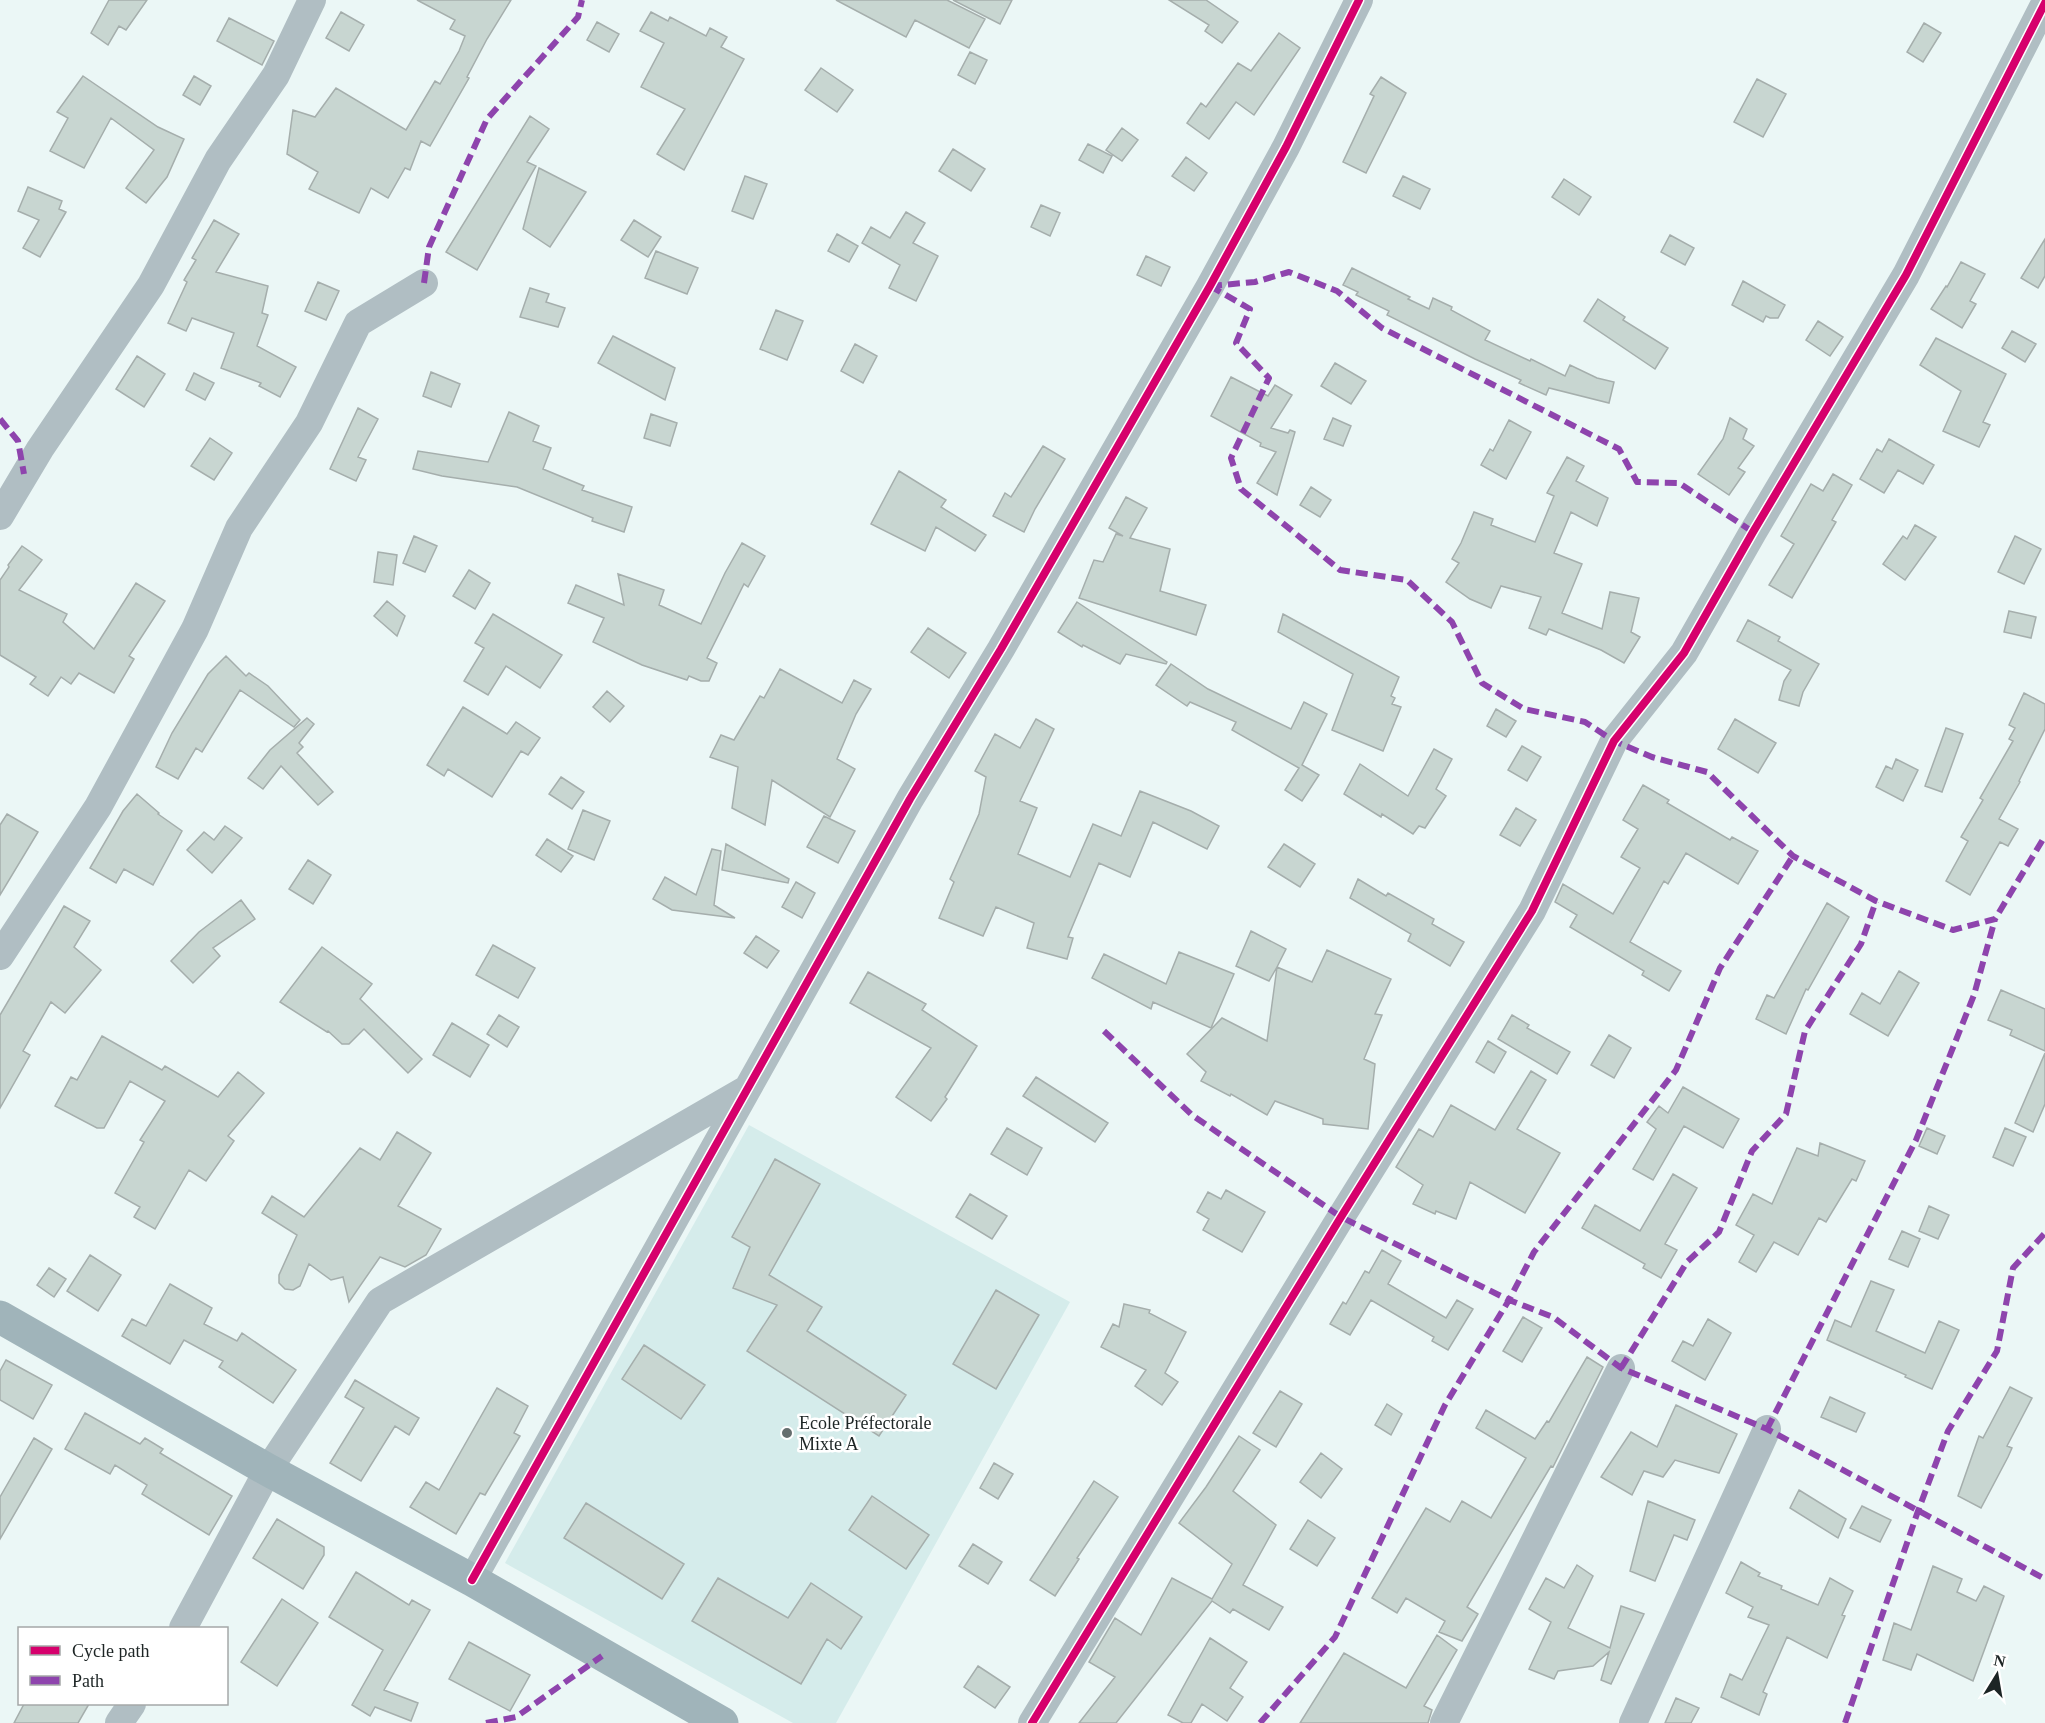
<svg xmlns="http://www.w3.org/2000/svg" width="2045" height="1723" font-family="'Times New Roman',serif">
	<rect width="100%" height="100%" fill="#ebf7f6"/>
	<path fill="#d5eceb" d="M749,1125l321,177 -234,421h-43l-288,-160z"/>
	<path fill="#c8d6d1" stroke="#a5aeac" stroke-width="1.5" d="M109,0h38l-21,30 -7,-4 -11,19 -17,-12z
		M417,0h94l-24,39 -20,38 2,1 -39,68 -9,-5 -11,29 -5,-2 -17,30 -17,-10 -12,25 -50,-24 9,-17 -31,-18 6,-44 22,7 21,-29 70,42 29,-49 5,3 19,-33 6,-15 -15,-7 5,-9z
		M836,0h111l38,19 -16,29 -54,-28 -9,17z
		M953,0h59l-12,24z
		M1169,0h37l32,22 -16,21 -17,-12 4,-6z
		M341,12l23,13 -15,26 -23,-13z
		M651,12l17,9 2,-4 36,19 4,-8 17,9 -6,10 23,12 -60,111 -27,-16 28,-45 -44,-22 23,-44 -24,-12z
		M229,18l45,23 -12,24 -45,-24z
		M597,22l22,12 -10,18 -22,-12z
		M1924,23l17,10 -18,29 -16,-10z
		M1279,33l21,15 -46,67 -18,-13 -27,37 -22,-16 14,-20 5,4 32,-44 13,8z
		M970,52l17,8 -12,24 -17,-9z
		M821,68l32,22 -16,22 -32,-22z
		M83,76l75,51 26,12 -17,38 -21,26 -20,-15 28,-38 -43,-32 -27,50 -34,-17 18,-33 -11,-6z
		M194,76l17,10 -11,19 -17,-10z
		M1381,77l25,16 -40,80 -23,-11 31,-66 -4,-2z
		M1757,79l29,15 -23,43 -29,-15z
		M530,116l19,13 -22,33 9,4 -59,104 -31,-18z
		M1122,128l16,12 -16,21 -16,-11z
		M1088,144l24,12 -9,17 -24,-13z
		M953,149l32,20 -14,22 -32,-20z
		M1186,157l21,16 -13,18 -22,-15z
		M539,168l47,24 -36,55 -27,-18z
		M745,176l22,8 -14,35 -21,-8z
		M1403,176l27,13 -10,20 -27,-13z
		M1564,179l27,18 -12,18 -27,-18z
		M28,187l34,14 -3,8 7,3 -26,45 -17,-9 16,-28 -21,-9z
		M1041,205l19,8 -10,23 -19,-9z
		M906,212l19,11 -12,20 25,13 -22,45 -27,-13 11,-23 -38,-22 9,-16 19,11z
		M214,220l25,14 -23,38 52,14 -6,27 6,2 -11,31 39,21 -16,30 -21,-11 2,-3 -40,-15 13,-35 -42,-15 -6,13 -18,-8 19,-41 -3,-2 12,-20 -4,-2z
		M634,220l27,17 -13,20 -27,-17z
		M837,234l21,12 -9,16 -21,-11z
		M1670,235l24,13 -9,17 -24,-13z
		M2045,239v37l-7,12 -17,-10z
		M656,251l42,17 -11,26 -42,-16z
		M1146,256l24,11 -9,19 -24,-11z
		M1961,262l24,12 -15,27 6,3 -14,24 -31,-19 15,-23 1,1z
		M1352,268l58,29 -2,2 21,10 4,-11 19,9 -1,3 39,21 -5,9 45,21 1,-2 34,17 5,-11 27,13 17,4 -5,21 -60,-15 -3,7 -27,-12 2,-3 -46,-21 -88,-44 2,-4 -33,-16 2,-3 -15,-7z
		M1743,281l42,24 -7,13h-8l-4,-2 -3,6 -31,-17z
		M318,282l21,9 -13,29 -21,-9z
		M530,288l19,6 -3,8 19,6 -7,19 -38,-10z
		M1598,299l27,18 -2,3 45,28 -13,21 -71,-48z
		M776,310l27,11 -16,39 -27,-11z
		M1818,321l25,16 -13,19 -24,-16z
		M2012,331l24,13 -11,18 -23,-14z
		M613,336l62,32 -10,32 -67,-37z
		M1936,338l70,36 -23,48 7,3 -11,22 -36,-16 18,-40 -41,-26z
		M855,344l22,12 -14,27 -22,-12z
		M137,356l28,18 -21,33 -28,-18z
		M1335,363l31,18 -15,23 -30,-18z
		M431,372l29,12 -9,23 -28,-11z
		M194,373l20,10 -9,17 -19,-10z
		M1231,377l37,19 7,-11 17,10 -21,33 17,5 2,-3 5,2 -18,63 -20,-12 19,-31 -16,-6 1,-3 -50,-27z
		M358,408l20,11 -20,38 8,3 -10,21 -26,-12z
		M509,412l30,14 -6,15 18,7 -8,21 41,17 -2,4 50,17 -8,25 -32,-11 1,-3 -76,-31 -75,-11 -29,-7 5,-18 70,11z
		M651,414l26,9 -7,23 -26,-8z
		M1333,418l18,8 -8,20 -19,-7z
		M1730,418l17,11 -4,10 11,7 -16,22 7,4 -16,23 -31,-21 25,-35z
		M1509,420l22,12 -25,47 -25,-14 9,-16 3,2z
		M210,438l22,15 -18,27 -23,-14z
		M1889,439l45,26 -11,19 -25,-14 -14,23 -24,-14 17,-30 5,3z
		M1043,446l22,13 -30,50 -11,23 -31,-16 12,-23 6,4z
		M1567,457l17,9 -8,15 32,17 -11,28 -26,-14 -17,41 28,11 -20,49 40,16 8,-37 29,6 -8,34 9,5 -16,26 -23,-13 -52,-21 -3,6 -17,-7 12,-31 -40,-11 -10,22 -21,-9 -24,-17 13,-19 -7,-4 9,-16 13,-31 19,7 -2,6 44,17 19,-46 -7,-3z
		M899,471l47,29 -5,7 45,28 -11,16 -39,-24 -11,24 -54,-27z
		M1833,474l19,11 -20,35 4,2 -44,76 -23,-13 25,-41 -13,-8 30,-52 12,7z
		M1311,487l20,13 -11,17 -20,-12z
		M1126,497l21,11 -17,30 40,11 -10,42 46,14 -10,30 -117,-37 15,-38 9,2 13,-28 7,2 -14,-8z
		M1915,525l21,12 -31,43 -22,-16 20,-28 4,3z
		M414,536l23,10 -12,26 -22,-9z
		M2015,536l26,13 -17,35 -26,-12z
		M742,543l23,13 -17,31 -4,-3 -37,74 10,5 -8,18h-8l-12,-5 -2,4 -45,-15 -49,-23 11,-24 -36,-15 8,-18 48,20 -6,-31 46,16 -5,15 42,19 24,-51z
		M22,546l20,14 -23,30 48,24 -4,8 31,27 42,-66 29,18 -36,55 5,3 -20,34 -35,-20 -8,11 -10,-7 -13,19 -18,-12 6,-7 -36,-22v-75l9,-13 -1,-2z
		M378,552l19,3 -4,30 -19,-3z
		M469,570l21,13 -15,26 -22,-13z
		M387,601l18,15 -8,20 -23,-20z
		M1077,602l90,60 -1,2 -40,-10 -6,10 -37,-19 -1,2 -24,-15z
		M2009,611l27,6 -5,21 -27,-6z
		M493,614l69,41 -22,33 -34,-22 -18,29 -24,-14 20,-33 -9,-5z
		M1283,614l116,63 -8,19 4,2 -3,6 9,3 -18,44 -51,-21 21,-56 -75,-42z
		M1748,620l32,17 -2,4 41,23 -16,28 -4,14 -20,-6 5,-19 7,-11 -54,-29z
		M928,628l38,25 -17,25 -38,-26z
		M226,656l20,20 3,-3 19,13 32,34 -6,7 -54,-37 -38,62 -6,-4 -18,31 -22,-12 16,-34 36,-59z
		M1171,664l37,25 83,40 13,-27 23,12 -25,51 17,10 -17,26 -17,-11 14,-22 -67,-38 4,-8 -46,-20 -3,4 -31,-21z
		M780,669l62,34 12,-23 17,9 -15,25 -19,45 18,10 -25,48 -58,-37 -7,45 -33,-17 6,-41 -28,-10 11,-22 13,5 26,-44 4,2z
		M607,691l17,15 -14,16 -17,-15z
		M2024,693l21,11v25l-26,52 1,1 -21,37 19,10 -10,17 -8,-4 -30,53 -24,-14 22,-40 -7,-4 22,-37 -3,-2 33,-57 -4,-2 6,-11 -6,-3z
		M463,707l44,27 9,-12 24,16 -12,17 -7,-4 -29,46 -44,-28 -4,7 -17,-11z
		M1496,709l20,12 -10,16 -19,-11z
		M307,718l7,6 -15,19 4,4 -6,6 36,39 -15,13 -37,-39 -18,23 -15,-11 22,-28z
		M1036,719l18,10 -34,72 17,7 -19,46 52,23 23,-53 28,12 19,-45 51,20 28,15 -12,23 -54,-27 -23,55 -31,-14 -31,74 5,1 -6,21 -40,-11 7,-25 -38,-16 -13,29 -44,-18 15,-36 -4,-3 29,-65 7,-37 -11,-6 20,-37 25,14z
		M1735,719l41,24 -18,30 -40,-24z
		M1946,728l17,6 -21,58 -17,-6z
		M1522,746l19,11 -14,24 -19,-11z
		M1434,749l18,10 -16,30 10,7 -21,32 -6,-2 -6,8 -31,-20 -1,3 -37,-23 16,-30 48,32z
		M1896,759l22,11 -15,31 -27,-14 10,-21 6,3z
		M561,777l23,15 -12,17 -23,-15z
		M1643,785l26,15 -2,3 63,37 2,-3 26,14 -20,33 -52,-31 -18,31 -4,-3 -34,61 51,29 -12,20 -27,-16 2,-4 -74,-44 7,-12 -22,-13 8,-18 50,30 27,-46 -19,-11 17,-28 -15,-9z
		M137,794l22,19 -1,1 24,17 -29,54 -29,-16 -8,14 -26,-15 33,-57z
		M1516,808l20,12 -16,26 -20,-11z
		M583,810l27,11 -16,39 -26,-11z
		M7,814l31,18 -38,63v-70z
		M824,816l31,15 -17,32 -31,-16z
		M225,826l17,12 -30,35 -25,-23 17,-18 10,8z
		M547,839l26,17 -12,16 -25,-17z
		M726,844l63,35 -1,4 -66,-13z
		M1284,844l31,20 -15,23 -32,-20z
		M712,849l9,2 -7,54 21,13 -63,-8 -19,-11 12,-22 31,18z
		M308,860l23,15 -18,29 -24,-15z
		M1358,879l28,17 2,-3 46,26 -2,5 32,18 -14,24 -42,-25 3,-7 -61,-36z
		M796,882l19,11 -13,25 -20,-11z
		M241,900l14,19 -42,29 7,8 -27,27 -22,-22 28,-29z
		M1827,903l22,14 -41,73 -2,-1 -20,45 -30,-15 11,-24 7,3z
		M64,906l26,15 -16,26 27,23 -36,43 -14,-11 -28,49 7,4 -30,53v-93z
		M1251,931l35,18 -9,18 35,15 15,-32 64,29 -16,35 7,1 -18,44 11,5 -7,65 -45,-5v-5l-48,-18 -8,14 -36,-21 -1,2 -29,-15 5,-9 -19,-18 35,-36 45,23 10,-74 -8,14 -33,-15z
		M756,936l23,15 -12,17 -23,-15z
		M493,945l42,23 -17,30 -42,-23z
		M322,947l50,37 -12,15 62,60 -14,14 -44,-44 -15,15h-7l-14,-13 -1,1 -47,-30z
		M1179,952l55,22 -23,54 -58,-26 -2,7 -59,-31 12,-24 62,30z
		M1899,971l20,12 -31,53 -38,-22 12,-21 18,11z
		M868,972l58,32 -4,6 55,36 -32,51 2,2 -16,22 -35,-24 35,-49 -81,-45z
		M2001,990l44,19v42l-35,-16 2,-5 -24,-10z
		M499,1015l20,12 -12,20 -20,-13z
		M1512,1015l17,10 -2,3 43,24 -13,22 -59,-35z
		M452,1023l37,22 -19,32 -37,-22z
		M1609,1035l22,13 -17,30 -23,-13z
		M102,1036l60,34 3,-4 53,31 20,-25 26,21 -36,43 6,5 -28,40 -17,-11 -34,59 -21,-12 6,-10 -25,-14 29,-51 -4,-2 25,-39 -35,-20 -26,47h-7l-42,-22 16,-29 6,3z
		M1488,1041l18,11 -12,21 -18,-11z
		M2045,1053v51l-12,28 -18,-9z
		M1531,1071l15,9 -29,49 43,24 -35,60 -55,-31 -14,37 -20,-8 -1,3 -22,-10 10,-19 -27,-18 23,-38 14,8 18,-32 44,25z
		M1036,1077l72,46 -13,19 -72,-46z
		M1683,1087l56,32 -16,29 -39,-22 -31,54 -20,-11 23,-40 -9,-7 12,-16 9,7z
		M1007,1128l35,20 -15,27 -36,-21z
		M1927,1128l18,8 -8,18 -18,-8z
		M2005,1128l21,9 -13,29 -20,-9z
		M397,1132l34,21 -33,53 43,23 -15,26 -21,12 -25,-10 -31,45 -6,-25 -12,3 -22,-16 -9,22 -7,4 -8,-1 -6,-6v-8l18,-40 -35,-22 10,-17 32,21 56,-69 20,12z
		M1820,1143l45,18 -9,20 -4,-2 -26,43 -7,-4 -21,37 -24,-13 -18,30 -17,-10 15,-27 -18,-10 17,-31 19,10 25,-56 21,8z
		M775,1159l45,25 -51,91 53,32 -15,24 99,64 -27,41 -132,-85 30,-46 -44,-17 17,-41 -18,-10z
		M1673,1174l24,14 -32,56 12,6 -16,28 -18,-10 2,-4 -63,-36 13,-23 45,26z
		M1226,1190l39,22 -23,40 -39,-22 6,-11 -12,-7 11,-20 13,7z
		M970,1194l37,22 -15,23 -36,-22z
		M1929,1206l20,9 -11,24 -19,-8z
		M1902,1231l18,8 -12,28 -19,-8z
		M1382,1250l19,11 -13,23 58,34 11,-18 16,9 -25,41 -16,-9 2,-4 -63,-37 -21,35 -20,-11 13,-22 3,2 19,-33 4,2z
		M90,1255l31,20 -23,36 -31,-20z
		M49,1268l17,11 -12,18 -17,-12z
		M1871,1281l23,9 -18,41 49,22 14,-32 20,9 -27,59 -27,-12 1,-2 -79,-35 8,-20 16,7z
		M170,1284l42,24 -8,16 33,17 5,-8 54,37 -23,33 -54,-36 4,-6 -39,-21 -14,24 -48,-28 10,-17 14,7z
		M996,1290l43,25 -43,74 -43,-25z
		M1124,1304l26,6 -1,3 37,19 -21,41 13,9 -16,23 -27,-19 11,-16 -45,-23 12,-23 6,3z
		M1523,1317l19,11 -20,34 -19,-11z
		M1708,1319l23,14 -26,47 -33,-19 11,-20 10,5z
		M644,1345l61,40 -24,34 -59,-40z
		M1587,1357l16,10 -50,100 -2,-1 -84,141 11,7 -16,27 -23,-9 6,-11 -39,-23 -9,15 -25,-15 54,-90 24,14 12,-21 29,17 35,-60 -50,-30 10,-18 49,29 12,-18 2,1z
		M6,1360l46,25 -19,34 -33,-19v-29z
		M355,1380l64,38 -10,17 -14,-9 -34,55 -31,-18 34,-55 -19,-11z
		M2010,1387l22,11 -25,48 5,2 -4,9 -27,51 -23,-12 21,-60 4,2z
		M497,1388l31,18 -14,27 6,3 -35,59 -5,-2 -24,41 -46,-27 16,-25 13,8z
		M1280,1391l22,13 -26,43 -23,-14z
		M1830,1397l35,16 -9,19 -35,-15z
		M1387,1404l15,10 -11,21 -16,-10z
		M1676,1405l61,29 -18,39 -44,-13 -12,17 -19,-6 -12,24 -31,-18 30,-45 26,15z
		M85,1413l55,31 5,-6 18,11 -3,4 72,43 -23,39 -67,-41 5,-9 -32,-20 -5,9 -45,-25z
		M1239,1436l21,14 -27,41 43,34 -33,60 40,22 -14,23 -36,-21 -3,4 -18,-12 -96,122h-37l36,-46 -26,-15 26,-44 26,17 31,-57 40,21 20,-35 -53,-41 27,-36z
		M34,1438l18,11 -52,90v-42z
		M1321,1453l21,16 -21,29 -21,-16z
		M994,1463l19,11 -15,25 -18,-11z
		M1094,1481l24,16 -41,61 2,1 -24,37 -25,-16z
		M1799,1490l47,29 -8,19 -48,-30z
		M872,1496l57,39 -23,34 -57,-39z
		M1648,1501l47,19 -8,20 -13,-5 -19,46 -25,-10z
		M586,1503l98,61 -22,35 -98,-61z
		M1862,1506l29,14 -11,22 -30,-14z
		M277,1519l47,28v8l-21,34 -50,-31z
		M1308,1520l27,18 -18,28 -27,-17z
		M973,1544l29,18 -14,22 -29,-18z
		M1741,1562l19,11 -2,3 24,10 -1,3 37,16 12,-27 23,13 -11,24 3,1 -18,42 -40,-21 -24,55 4,2 -8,21 -38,-18 9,-23 12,6 27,-55 -21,-8 5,-10 -27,-14z
		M1577,1565l16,11 -25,52 42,20 11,-42 23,8 -33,70 -10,-4 8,-28 -16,14 -35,5 -4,8 -25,-10 22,-47 -22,-13 17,-31 18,10z
		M1933,1566l29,13 -5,13 19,9 8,-15 20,10 -31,85 -56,-27 -6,16 -28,-10 11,-37 17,7z
		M356,1572l53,33 3,-5 18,10 -46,80 34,13 -7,18 -36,-14 -5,9 -18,-11 31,-55 -54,-33z
		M718,1578l70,40 23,-35 51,34 -21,32 -14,-10 -26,45 -109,-63z
		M282,1599l36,24 -41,63 -36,-24z
		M1437,1635l20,15 -33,56 8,4 -4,13h-128l44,-70 62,35z
		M1210,1638l37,24 -17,26 13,9 -16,24 -25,-17 -11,19h-8l-15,-8z
		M469,1642l61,33 -20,36 -61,-32z
		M978,1666l32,21 -15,21 -31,-21z
		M1676,1698l23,10 -8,15h-26z
		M24,1704h65l-11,19h-64z"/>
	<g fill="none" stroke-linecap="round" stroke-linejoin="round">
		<path stroke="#b0bec3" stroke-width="28" d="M0,516l40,-67 111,-164 67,-125 58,-85 36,-75
			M0,956l98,-149 97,-178 44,-101 70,-105 49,-100 66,-40
			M472,1580l438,-781 91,-150 209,-363 76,-139 73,-147
			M183,1628l85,-158 112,-169 365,-211
			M119,1723l13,-19
			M1032,1723l309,-506 191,-306 82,-170 70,-88 69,-121 153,-257 139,-272
			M1444,1723l177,-355
			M1633,1723l134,-294"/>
		<path stroke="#a0b4ba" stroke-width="33" d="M0,1317l268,153 204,110 250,143"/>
		<path stroke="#8e44ad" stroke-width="6" stroke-dasharray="12 6" stroke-linecap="butt" d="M424,283l5,-36 58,-128 91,-102 4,-17
			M1210,286l40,23 -14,34 33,35 -38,80 10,31 99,81 67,10 45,42 30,61 42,26 61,13 29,19 38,16 55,15 86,84 83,45 77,29 42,-11 50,-83
			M1210,286l45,-4 34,-10 48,19 45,37 237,121 18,33 42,1 74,49
			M0,419l18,22 6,33
			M1104,1031l88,84 149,102 168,83 44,17 68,51 146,61 278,150
			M1621,1368l66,-106 32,-30 33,-81 34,-37 19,-83 56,-87 15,-43
			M1767,1429l149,-289 58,-145 21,-76
			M486,1723l30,-6 86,-61
			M1260,1723l75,-86 110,-232 64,-105 25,-48 142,-182 44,-102 73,-112
			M1845,1723l73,-212 30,-80 49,-80 16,-83 32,-35"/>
		<defs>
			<path id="cycleway" d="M472,1580l438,-781 91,-150 209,-363 76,-139 73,-147
				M1032,1723l309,-506 191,-306 82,-170 70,-88 69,-121 153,-257 139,-272"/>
		</defs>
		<use href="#cycleway" stroke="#fff" stroke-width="11"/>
		<use href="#cycleway" stroke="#d6006c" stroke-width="8"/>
	</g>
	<circle fill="#656e6e" stroke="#fff" stroke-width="2" cx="787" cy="1433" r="6"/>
	<g text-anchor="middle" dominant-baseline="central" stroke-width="5" stroke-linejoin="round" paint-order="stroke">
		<g font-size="18" fill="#1d2525" stroke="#fff" text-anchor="start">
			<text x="799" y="1423">Ecole Préfectorale<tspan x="799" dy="21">Mixte A</tspan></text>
		</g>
	</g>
	<rect x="18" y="1627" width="210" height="78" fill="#ffffff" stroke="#a5a8a8" stroke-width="1.5"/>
	<rect x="30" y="1646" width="30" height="9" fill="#d6006c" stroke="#a5a8a8" stroke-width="1.5"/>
	<text x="72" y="1657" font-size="18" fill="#1d2525">Cycle path</text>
	<rect x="30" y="1676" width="30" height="9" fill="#8e44ad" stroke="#a5a8a8" stroke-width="1.5"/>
	<text x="72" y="1687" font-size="18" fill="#1d2525">Path</text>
	<g transform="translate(1997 1675) rotate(11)" stroke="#ffffff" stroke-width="4.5" paint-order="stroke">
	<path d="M0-4.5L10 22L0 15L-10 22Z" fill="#1d2525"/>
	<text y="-9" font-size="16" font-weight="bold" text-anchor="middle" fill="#1d2525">N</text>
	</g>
</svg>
